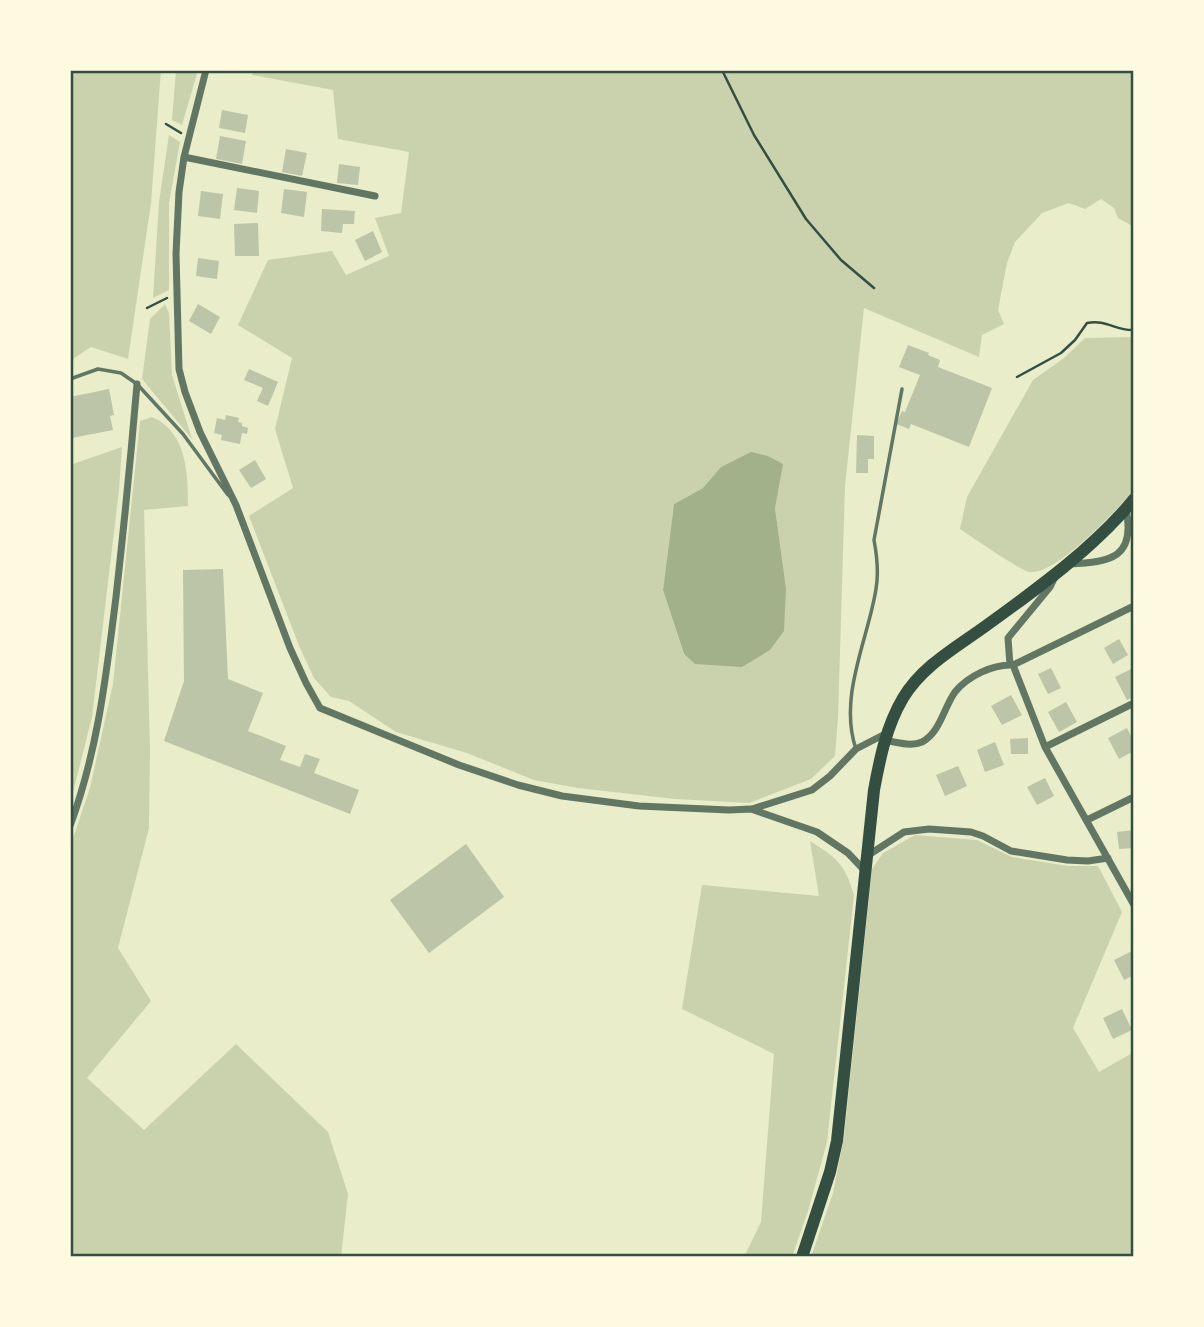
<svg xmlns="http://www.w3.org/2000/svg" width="1204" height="1327" font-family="Mulish,sans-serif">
	<rect width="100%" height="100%" fill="#e9edc9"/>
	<path fill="#cad2ad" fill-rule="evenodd" d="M70,70h91l-10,133 -23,156 -37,-12 -21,14z
		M176,70h22l-16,55 -10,-5z
		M254,70h880v157l-16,-9 -4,-10 -13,-9 -16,10 -16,-6 -27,10 -27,29 -8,21 -9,47 6,14 -22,11 -3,22 -115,-49 -19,178 -7,232 -3,38 -24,23 -62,24 -74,-4 -97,-11 -44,-8 -67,-27 -71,-21 -47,-31 -18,-4 -17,-19 -14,-30 -51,-132 44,-28 -18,-59 17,-71 -54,-33 30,-65 64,-9 14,24 43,-19 -14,-38 26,-5 8,-61 -71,-13 -5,-49 -81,-15zM703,488l72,20 11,80 -102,67 -21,-65 11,-86z
		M169,135l11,7 -11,61v87l-16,8 6,-96z
		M165,304l4,9 3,62 20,64 -50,-60 8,-60z
		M1134,337v153c-18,20 -78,86 -105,82 -9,-2 -57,-35 -69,-43l7,-32 66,-117 31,-22 21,-20z
		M152,417c35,15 36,57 36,89l-44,4 6,241 -1,77 -31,120 33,53 -64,77 57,52 92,-86 92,88 20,62 -7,63h-271v-410l20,-59 23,-104 27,-263z
		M122,447l-3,43 -27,227 -22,87v-339z
		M915,835l62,5 35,17 56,9h30l24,46 -49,116 26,44 35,-20v205h-323l22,-64 11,-55 28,-269 11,-16z
		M810,841c27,17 35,23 44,54l-27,247 -19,69 -16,46h-48l17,-35 13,-168 -92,-45 20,-124 117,11z"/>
	<path fill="#a3b18a" d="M751,452l17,4 15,8 -8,44 11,80 -2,43 -14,19 -28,17 -47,-3 -11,-10 -21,-64 11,-86 29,-16 18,-21z"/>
	<path fill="#bcc5a7" d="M222,110l26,5 -3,18 -26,-5z
		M220,136l26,5 -4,23 -26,-5z
		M286,149l21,4 -5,23 -20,-4z
		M339,164l21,3 -2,18 -21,-2z
		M237,188l22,3 -2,22 -23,-3z
		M284,189l23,3 -3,25 -23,-4z
		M201,191l22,3 -3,25 -22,-3z
		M322,209l33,2 -1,13h-11l-1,9 -21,-2z
		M258,223l1,33h-24l-1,-32z
		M373,231l9,21 -17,9 -10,-21z
		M198,258l21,3 -2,18 -21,-3z
		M198,304l22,13 -9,17 -22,-13z
		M908,345l21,8 -1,2 12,5 -2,7 54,21 -23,59 -58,-23 -2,5 -13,-5 6,-13 3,1 15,-37 -21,-8z
		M249,369l29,13 -10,24 -11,-5 6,-13 -19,-8z
		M109,389l5,26 -4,1 3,14 -41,8 -2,-13 3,-1 -3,-27z
		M226,415l13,3 -1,4 4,1v3l6,2 -1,6 -5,-1 -2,11 -19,-4 1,-5 -8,-2 3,-15 8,2z
		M857,435l17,1v23h-6v14h-12z
		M255,460l11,19 -15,9 -12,-18z
		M223,569l5,110 35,14 -15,38 38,15 -6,14 20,7 5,-13 15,5 -6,14 45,17 -9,24 -186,-73 20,-60 -1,-111z
		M1119,639l9,16 -15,9 -9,-16z
		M1051,668l10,20 -13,6 -10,-20z
		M1133,668l1,29 -7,3 -12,-23z
		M1011,695l11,20 -20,10 -11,-19z
		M1066,702l11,20 -18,10 -11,-20z
		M1127,728l7,14v9l-15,8 -11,-21z
		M1028,738v16h-17l-1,-15z
		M995,742l9,23 -19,7 -8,-22z
		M958,766l9,20 -22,10 -9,-21z
		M1045,778l9,18 -17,9 -10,-18z
		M1134,830v18l-15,1 -2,-17z
		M466,844l38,53 -75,56 -39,-53z
		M1134,950v25l-10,5 -10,-20z
		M1122,1009l10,21 -19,9 -10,-21z"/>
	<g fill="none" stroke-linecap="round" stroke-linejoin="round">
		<path stroke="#344e41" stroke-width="2.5" d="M722,70l32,65 52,84 35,41 33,28
			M166,124l15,9
			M147,308l20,-10
			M1017,377l44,-24 14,-13 12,-17c19,-4 29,8 47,7"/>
		<path stroke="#617663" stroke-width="3.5" d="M70,379l28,-10 23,4 16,11 46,50 45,61
			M856,749c-18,-52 12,-109 20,-160 3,-17 1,-33 -2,-49l28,-151"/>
		<path stroke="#617663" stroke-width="7" d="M206,70l-22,87 -5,35 -3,62 3,115 6,23 15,40 36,73 54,143 16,35 14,25 139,57 59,20 44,11 77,10 90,4 22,-1 66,23 31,21 17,18
			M184,157l191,39
			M1069,564c42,-2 67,-6 57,-55
			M1010,665l-2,-27 42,-51 5,-10
			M1013,665l121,-59
			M884,740c11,2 27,7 38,2 18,-9 22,-35 33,-50 13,-16 38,-28 58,-27l32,82 89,158
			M1045,747l89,-44
			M752,809l60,-19 18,-14 26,-27 31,-16
			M1087,820l47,-23
			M70,826c28,-76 36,-150 46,-229 8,-71 15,-142 21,-213
			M867,856l37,-24 25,-3 42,3 12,4 28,15 56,9 21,1 20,-3"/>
		<path stroke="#344e41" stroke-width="12" d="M802,1257l28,-85 7,-31 37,-351c6,-32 12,-63 29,-92 20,-33 54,-51 84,-73 50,-36 108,-78 147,-126"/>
	</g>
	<rect width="1204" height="1327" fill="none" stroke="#fefae0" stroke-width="144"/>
	<rect x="72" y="72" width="1060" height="1183" fill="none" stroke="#344e41" stroke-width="2.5"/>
</svg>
